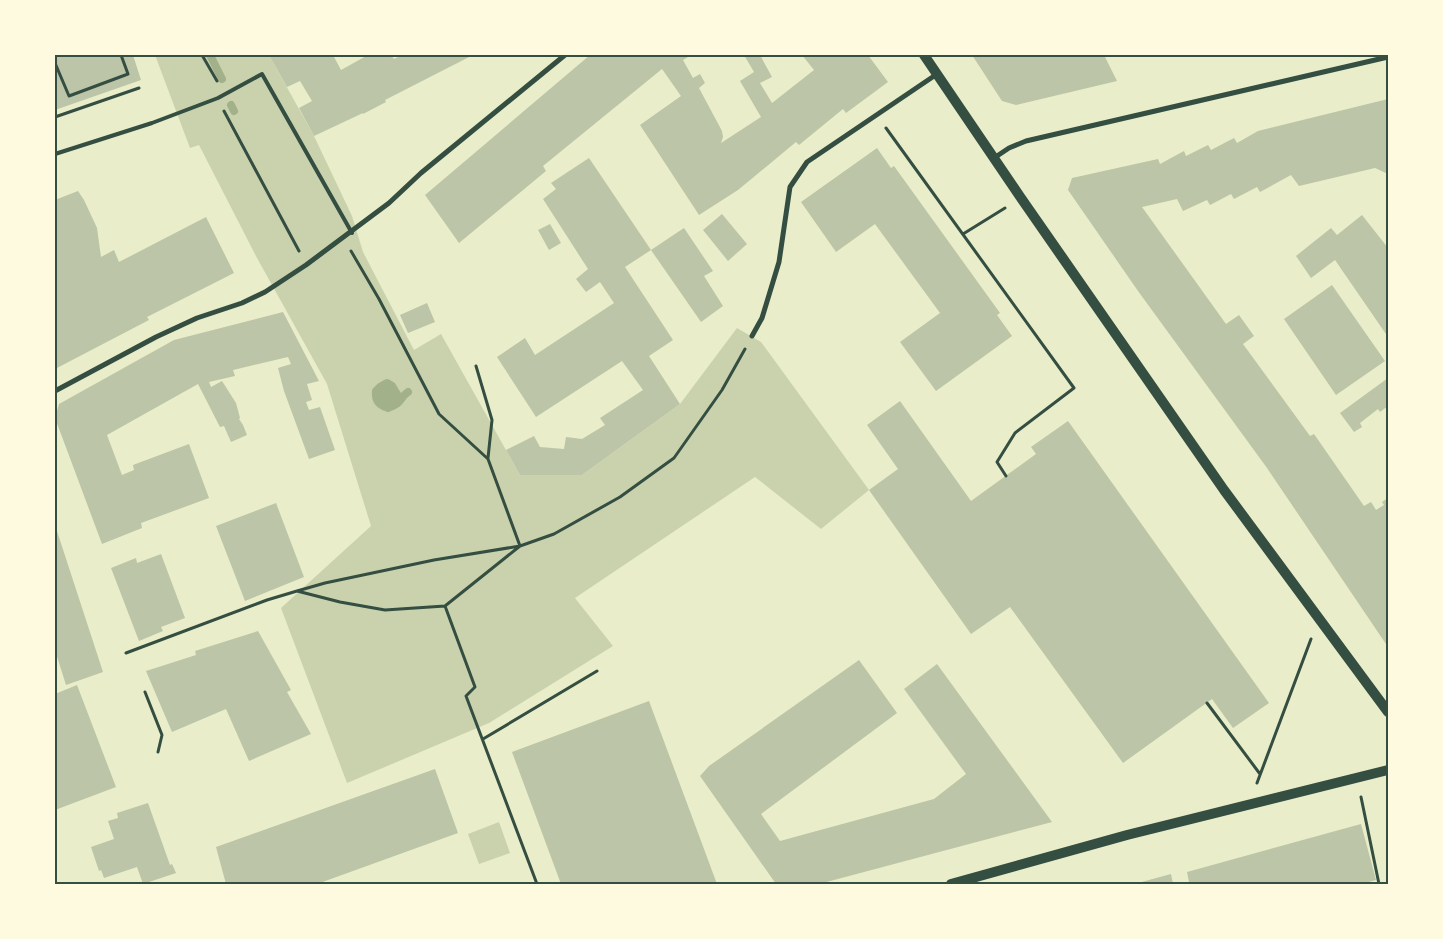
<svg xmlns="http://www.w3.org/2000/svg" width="1443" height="939" font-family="'Noto Sans',sans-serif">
	<rect width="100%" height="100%" fill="#e9edc9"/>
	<path fill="#cad2ad" d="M155,55h114l45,81 38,80 11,36 51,98 27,-16 79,141h62l98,-71 57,-76 24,14 108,148 -48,39 -66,-52 -180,121 38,48 -124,77 -142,60 -66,-175 90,-82 -44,-142 -70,-126 -58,-113 -9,3z
		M499,822l11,31 -31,11 -11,-30z"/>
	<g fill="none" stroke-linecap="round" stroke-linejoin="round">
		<path stroke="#a3b18a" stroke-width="8" d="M210,55l12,24
			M231,105l3,6
			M389,395v-3l-2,-2 -4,4v3l3,3h7l4,-6 -5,-8 -5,-3 -7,4 -4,4c-1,10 3,14 12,17 15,-5 11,-10 20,-16"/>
	</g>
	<path fill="#bcc5a7" d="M55,55h78l8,25 -86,30z
		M269,55h64l8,15 27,-15h23l3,4 8,-4h71l-88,45 1,2 -23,12v-1l-49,23 -15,-28 13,-7 -12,-20 -13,6z
		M590,55h97l1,2 -5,3 10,18 7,-4 5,9 -6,5 23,43 1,6 -2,6 40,-26 -21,-36 14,-9 -10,-17h16l12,22 -12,6 12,20 42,-33 -12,-15h66l20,27 -42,31 -3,-4 -44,36 -3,-3 -58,48 -39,25 -59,-90 41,-29 -19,-27 -119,97 3,5 -87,72 -34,-48z
		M972,55h137l-4,2 12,24 -101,24 -14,-4z
		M1388,99v75l-13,-6 -76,18 -8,-11 -31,17 -3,-5 -23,12 -3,-5 -21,11 -3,-5 -24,11 -6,-12 -35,8 84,117 13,-9 15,21 -11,8 67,92 4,-2 50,72 7,-4 5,8 8,-5 -2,-3 6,-4v149l-121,-179 -129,-177 -70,-101 4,-12 86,-19 2,5 24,-13 2,5 22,-11 3,5 23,-12 3,5 21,-12z
		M877,148l14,20 3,-2 106,147 -3,2 15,21 -76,55 -36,-49 40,-29 -65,-89 -39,28 -35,-50z
		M589,158l62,92 -26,17 48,73 -24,16 31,48 -98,71h-62l-14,-25 28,-14 6,11 24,2 2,-12 16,2 23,-14 -5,-7 43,-28 -21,-29 -86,56 -39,-60 28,-19 10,17 79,-52 -14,-21 -14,10 -10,-13 12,-10 -45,-70 13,-10 -5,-6z
		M78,191l6,9 13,28 4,29 13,-7 5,12 87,-45 28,56 -87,44 2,3 -94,49v-169z
		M722,214l25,30 -19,17 -25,-31z
		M1362,215l26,33v89l-53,-77 -24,18 -15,-22 35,-28 6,7z
		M550,224l11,19 -12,7 -11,-20z
		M684,228l29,43 -9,5 19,30 -22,16 -50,-72z
		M1332,285l53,76 -49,34 -52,-76z
		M427,303l8,19 -27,11 -8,-18z
		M283,312l36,69 -12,3 5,16 -6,2 3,8 11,-3 15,43 -26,9 -25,-68 -6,-23 13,-4 -3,-7 -55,13 2,6 -26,6 2,5 11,-6 14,22 4,15 -1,1 4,6 4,10 -16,7 -7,-16 -4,1 -22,-43 -91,51 15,40 12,-5 -1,-5 56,-21 20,54 -68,25 1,5 -40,16 -47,-126 4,-14 115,-64z
		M1388,378v28l-8,6 -2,-3 -18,14 2,4 -8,5 -14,-19z
		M900,401l71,100 65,-47 -5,-7 37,-26 201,282 -36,25 -21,-29 -89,64 -113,-156 -39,27 -102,-144 29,-21 -31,-44z
		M276,503l28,74 -59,24 -29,-75z
		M55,525l48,147 -37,13 -11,-35z
		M161,554l24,64 -24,9 2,4 -24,10 -28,-73 25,-10 1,5z
		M258,631l33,59 -4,2 24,42 -62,27 -23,-52 -54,23 -26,-61 50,-16 -1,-4z
		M859,660l38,53 -136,101 19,27 154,-42 32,-25 -62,-85 33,-25 115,158 -233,62h-43l-76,-108 9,-10z
		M77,685l39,102 -61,23v-116z
		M649,701l68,183h-156l-49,-132z
		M435,769l23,64 -141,51h-91l-10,-37z
		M148,803l22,62 2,-1 4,9 -33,11 -6,-17 -33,11 -3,-8 -2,1 -8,-24 23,-8 -6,-18 10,-3 -1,-5z
		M1361,824l15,56 -14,4h-179l6,-2 -2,-10z
		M1171,874l2,10h-35v-1z"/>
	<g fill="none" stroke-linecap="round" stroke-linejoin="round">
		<path stroke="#344e41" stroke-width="3" d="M202,55l15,26
			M55,63l14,33 59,-22 -7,-19
			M224,111l75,140
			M55,117l84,-29
			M886,128l188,260 -59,45 -18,29 9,14
			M963,234l42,-26
			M351,251l28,48 60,115 49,45 32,87
			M476,366l16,54 -4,38
			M297,591l28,-8 109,-23 86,-14 34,-12 66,-37 54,-39 48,-68 23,-41
			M445,606l30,81 -9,9 71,188
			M126,653l141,-53 30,-9 43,11 45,8 60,-4 75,-60
			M145,692l17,43 -4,17
			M1207,703l53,71
			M483,739l114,-68
			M1257,783l54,-144
			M1361,797l18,87"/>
		<path stroke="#344e41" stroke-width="4" d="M55,154l97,-31 66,-25 44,-24 90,159"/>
		<path stroke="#344e41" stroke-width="5" d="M994,158l15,-10 17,-7 362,-84
			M752,336l10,-18 17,-56 11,-75 17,-25 130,-88
			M55,391l101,-54 41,-19 45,-15 23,-11 41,-27 83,-62 32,-30 144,-118"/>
		<path stroke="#344e41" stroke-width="10" d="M924,55l97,143 203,292 164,222
			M951,884l176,-49 261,-65"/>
	</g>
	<rect width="1443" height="939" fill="none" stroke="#fefae0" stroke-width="112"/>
	<rect x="56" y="56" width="1331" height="827" fill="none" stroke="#344e41" stroke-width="2"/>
</svg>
